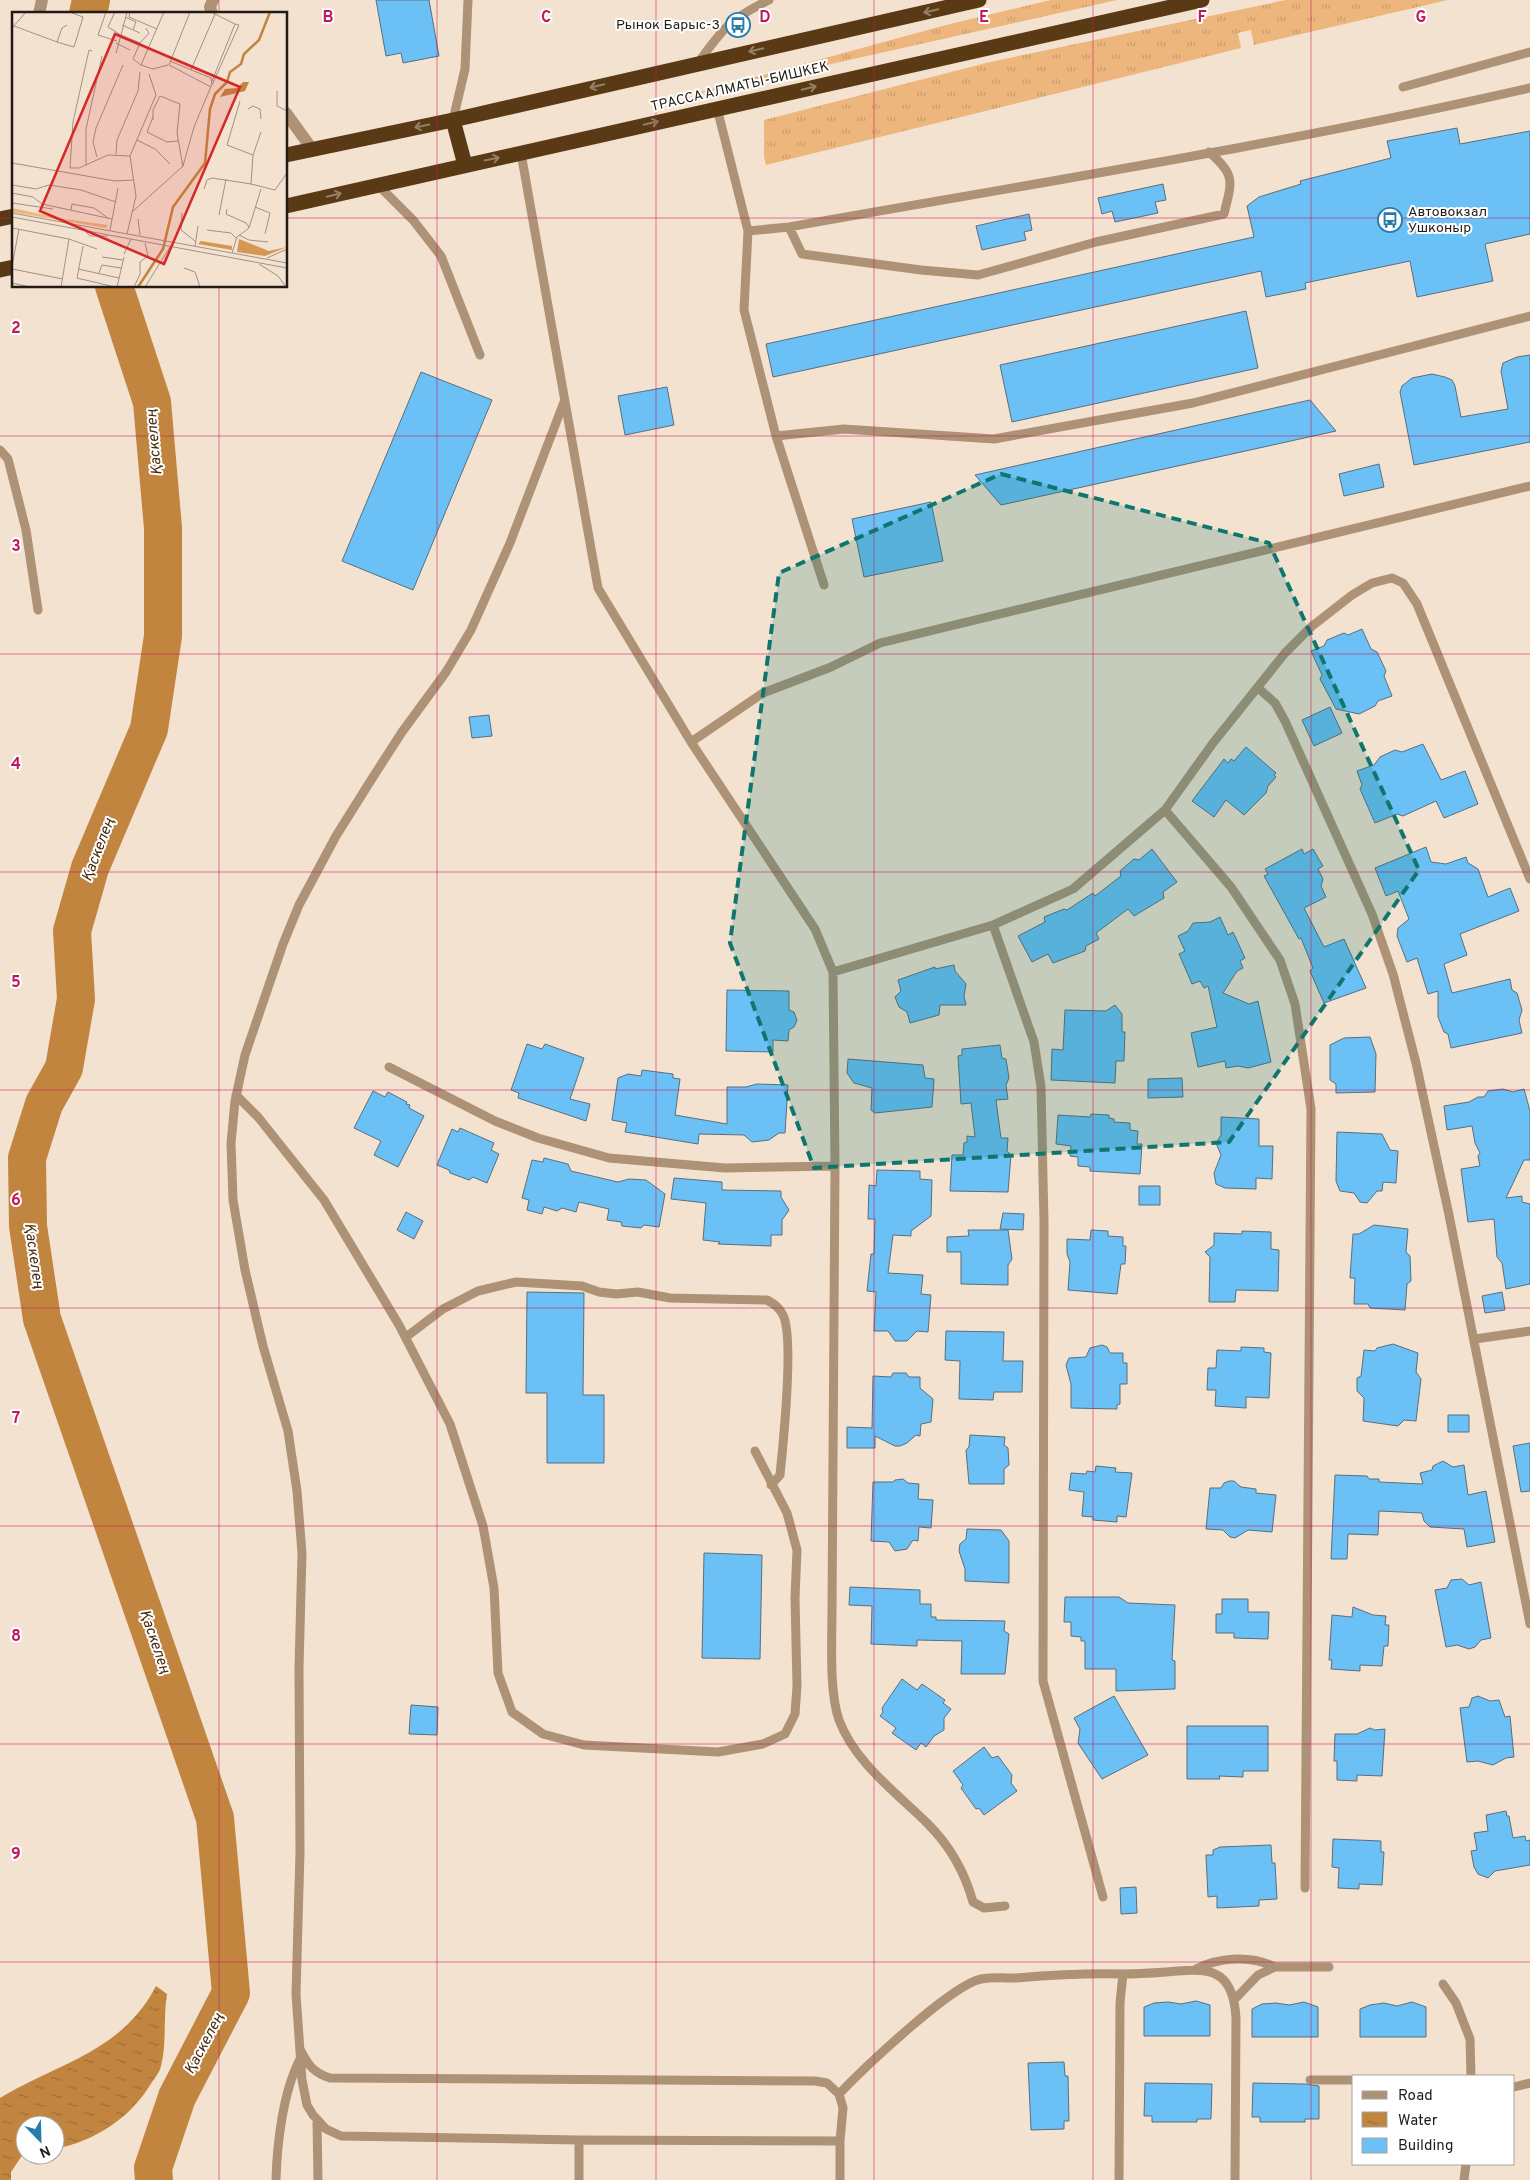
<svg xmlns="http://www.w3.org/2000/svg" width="1530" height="2180" font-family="Overpass,sans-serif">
	<defs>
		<pattern id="grass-tufts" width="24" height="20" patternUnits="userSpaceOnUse" patternTransform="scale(1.25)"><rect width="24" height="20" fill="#edb67d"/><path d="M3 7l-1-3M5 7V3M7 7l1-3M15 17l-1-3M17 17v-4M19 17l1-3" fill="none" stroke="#cb9c6b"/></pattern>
		<pattern id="water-ripples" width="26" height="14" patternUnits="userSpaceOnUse" patternTransform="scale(1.25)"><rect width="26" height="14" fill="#c28540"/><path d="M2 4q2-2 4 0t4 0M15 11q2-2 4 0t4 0" fill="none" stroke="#9d6c34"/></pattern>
	</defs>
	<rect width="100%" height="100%" fill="#f4e2d0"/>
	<path fill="url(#grass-tufts)" d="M1051,0h66l-446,100 275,-75z
		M1286,0h162l-194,45 -3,-15 -13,3 3,15 -475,117 -2,-9v-36l226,-58z"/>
	<path fill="url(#water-ripples)" d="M156,1986l11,8c-4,24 0,48 -6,72 -1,5 -5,11 -9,16 -21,36 -57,59 -97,67v-24h-30v26l-14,21v8h-11v-82c58,-35 122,-46 156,-112z"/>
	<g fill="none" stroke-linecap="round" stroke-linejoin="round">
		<path stroke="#c28540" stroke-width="38" d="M88,14l3,-14
			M114,286l38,116 11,126v108l-14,93 -59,139 -18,63 4,68 -12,69 -20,36 -17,54 1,68 14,93 173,499 16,175 -54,104 -24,71 1,12"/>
	</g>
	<path fill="#6bc0f6" stroke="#5b6e7b" d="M376,0h53l10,56 -36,7 -2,-10 -15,3z
		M1457,128l3,16 70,-13v103l-45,10 8,37 -76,16 -7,-36 -105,22 1,6 -40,8 -5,-26 -488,106 -7,-33 488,-107 -7,-31 12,-9 42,-13 -1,-3 91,-23 -4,-17z
		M1163,184l3,16 -11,2 3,11 -43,9 -3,-11 -10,3 -4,-16z
		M1029,214l3,16 -8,2 2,8 -44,10 -6,-24z
		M1246,311l12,57 -246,54 -12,-57z
		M1530,355v87l-116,23 -14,-73 2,-6 10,-8 20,-4 13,3 7,3 3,6 6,31 47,-8 -7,-38 2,-8 14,-6z
		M421,372l71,28 -79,190 -71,-29z
		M667,387l7,38 -49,10 -7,-39z
		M1310,400l26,31 -335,74 -26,-30z
		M1379,464l5,23 -40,9 -5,-22z
		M931,502l12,59 -79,16 -12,-58z
		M1362,629l9,20 6,3 9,19 -2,5 8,20 -14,5 -3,5 -16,8 -23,-5 -16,-30 2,-4 -11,-24 13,-5 3,-6 17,-7 4,2z
		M1330,707l12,26 -28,13 -12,-26z
		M489,715l3,21 -20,2 -3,-21z
		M1423,744l18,36 24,-9 13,33 -34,14 -8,-17 -33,15 -6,-2 -22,9 -15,-34 2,-4 -5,-14 17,-6 6,-8 15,-7 7,2z
		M1246,747l30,26 -2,2 2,2 -8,9 -2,7 -22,22 -18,-15 -12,17 -22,-16 32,-42 4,4 3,-4 3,2z
		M1426,847l5,15 15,2 20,-7 2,6 10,6 10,28 22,-9 9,23 -59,23 7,21 -23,9 8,29 58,-14 2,11 5,3 5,17 -3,10 3,13 -71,15 -3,-14 -4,-2 -6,-15v-26l-10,3 -11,-36 -10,4 -10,-26 1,-8 11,-9 -11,-28 -12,5 -11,-28z
		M1152,849l25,33 -14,10 1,6 -30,18 -6,-7 -32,24 3,6 -13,7 -1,5 -32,12 -5,-9 -16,8 -14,-26 27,-14 -1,-5 20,-8 3,1 26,-17 2,3 26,-20 -1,-5 14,-12 5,1z
		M1302,849l2,5 9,-5 10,17 -5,3 5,10 -2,7 5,11 -22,11 20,39 20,-8 22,49 -42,15 -14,-32 3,-3 -12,-30 -2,1 -35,-63 4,-2 -3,-5z
		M1220,917l8,18 5,-3 12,26 -5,3 3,7 -6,3 -14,22 26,11 9,-3 13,61 -23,6 -10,-2 -12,2 -1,-7 -27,6 -7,-34 26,-6 -9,-41 -4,2 -4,-7 -8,3 -13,-30 6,-3 -7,-15 10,-5 5,-8 17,-1z
		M954,965l1,6 11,13 -2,12 2,9h-26l-1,10 -29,8 -3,-11 -8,-5 -4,-10 6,-6 -3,-11 37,-13v2z
		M727,990l62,1v19l5,2 3,8 -3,7 -5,3 -1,11 -15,-1v12l-47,-1z
		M1115,1005l7,9v18h3l-1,29h-8l-1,22 -64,-3 1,-31 11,1 2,-40 41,1z
		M1370,1037l6,17 -1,38 -39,1v-9l-6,-4v-35l14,-7z
		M527,1044l15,5 3,-5 39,14 -14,41 20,5 -4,17 -68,-23 1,-5 -8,-3z
		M1000,1045l2,13 4,1 3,19 -3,7 2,14 -12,1 5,38h7l-1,13 4,4 -3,37 -58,-1 2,-36h11l1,-12 3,-1v-6l8,1 -4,-34 -10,1 -3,-48 4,-1v-6z
		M848,1059l75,6 2,13 9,1 -2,28 -57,6 -4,-3 1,-22 -18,-5 -7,-10z
		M642,1070l31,4v4l7,1 -5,36 52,9v-37h19l11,-3 31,1 -3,48h-6l-10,7 -17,2 -8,-7 -45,-1 -1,10 -73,-12 2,-9 -15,-3 6,-42 10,-4 13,2z
		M1182,1078l1,19 -35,1v-19z
		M1503,1089l10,3 11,-3 6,22v49h-6l-18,38 16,-2v6l8,2v80l-24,5 -4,-26 -5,-6 -3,-38 -26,3 -7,-53 19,-3 -2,-10 2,-3 -5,-10 -3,-17 -25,4 -3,-24 25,-4 9,-5h6l4,-6z
		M373,1091l12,6 3,-5 19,10 -1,2 4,1 -1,3 15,8 -26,51 -24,-12 7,-14 -27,-13z
		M1091,1114l18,1v3l5,1v3l16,1v7l8,1 -1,13h5l-2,30 -50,-3v-4l-12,-1v-9l-8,-1 1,-10 -15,-2 2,-29 32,2z
		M1221,1117l38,2v27h14l-1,33 -16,-1v11l-31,-1 -9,-4 -2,-11 7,-18 -5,-12 5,-8z
		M460,1128l34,15 -3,7 8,4 -12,29 -14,-6 -4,3 -19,-7 -1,-3 -12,-5 15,-36 6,3z
		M1337,1132l45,2 8,16 8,1 -2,32 -13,-1 -1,9h-5l-10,12 -7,-1 -6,-9 -14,-2 -4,-10z
		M544,1158l24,6 3,7 47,11 11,-3 17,1 19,14 -6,33 -15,-2 -3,3 -19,-2 -1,-4 -14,-2 2,-11 -30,-7 -3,10 -14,-4 -5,3 -13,-4 -2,7 -15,-4 2,-10 -7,-2 10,-38 11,2z
		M877,1170l43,1v8l12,1 -1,36 -20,15v5l-18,-1 -5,38 35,2 -2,19 10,1 -3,37 -11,-1 -10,10h-12l-7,-10h-14l2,-39 -9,-1 4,-37h3l1,-35h-7l1,-34 7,1z
		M674,1178l48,4v8l59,1v6l8,13 -7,10v15h-11v11l-53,-2 2,-2 -17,-2 3,-37 -35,-4z
		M1139,1186h21v19h-21z
		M406,1212l17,9 -9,18 -17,-9z
		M1003,1213l21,1 -1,16 -23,-1z
		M1374,1225l34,4 -2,23 4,4 1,25 -4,3 -2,26 -35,-2 -2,-4h-14l1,-26h-5l3,-44h6z
		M968,1230h40l4,29 -4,6v20l-47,-1v-32h-14v-15l22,-1z
		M1091,1230l17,1v5l15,1v9h3l-1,18h-4l-4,30 -49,-4 2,-28 -3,-8v-15l23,1z
		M1242,1231l29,1v17l8,1 -1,41 -42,-1 -1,12h-26l1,-45 -5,-5 9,-7v-12l28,1z
		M527,1292l57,1 -1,102h21v68h-57v-70h-21z
		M1502,1292l3,18 -20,3 -3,-17z
		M946,1331l58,1 -1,29h20l-1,31h-28l-1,8 -34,-1 1,-38 -15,-1z
		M1393,1344l25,9 -2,19 5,7 -5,42 -12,-1 -6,6 -35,-5 1,-23 -7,-7v-13l4,-2 3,-26 11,1 2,-3z
		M1102,1345l5,2 3,6h13v10h4v21h-7v20l-3,1v4l-46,-1v-24l-5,-19 3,-7 17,-1 4,-9z
		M1241,1347l23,1v4l7,1 -2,45 -23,-1v11l-31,-2 1,-16h-9l1,-22h8l1,-18 24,1z
		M893,1373h13l3,4h11v11l13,11 -2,23 -10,2 -1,12 -4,-1 -9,8 -7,3h-5l-20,-10v12h-28v-21l25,1 1,-52 18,1z
		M1448,1415h21v17h-21z
		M970,1435l35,2 -1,8 4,3 1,17 -5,4v15h-35l-3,-34 3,-3z
		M1530,1443v48l-9,1 -8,-46z
		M1443,1461l10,6 11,-2 4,30 18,-4 9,51 -28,5 -3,-18 -34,-2 -6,-6 -2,-8 -43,-2 -1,24 -30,-1 -1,25h-16l4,-84 32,1 2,3h10v3l44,2 -3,-11 12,-3 1,-4z
		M1096,1466l20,2 -1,4 17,1 -6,44 -9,-1v6l-24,-2v-3l-11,-1 2,-24 -15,-2 2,-17 15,1 1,-3 8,1z
		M903,1479l5,4 11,1 -1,15 15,1 -2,28 -12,-1 -1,14 -5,-1 -6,9 -12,2 -6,-9 -18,-1 2,-59h20l2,-2z
		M1229,1481h5l7,6 15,2v4l20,2 -4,37 -24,-2 -13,8 -5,-1 -7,-7 -17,-1 4,-41h11l3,-5z
		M967,1529l34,1 8,11v42l-44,-2v-12l-6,-18 1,-7 6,-5z
		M704,1553l58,2 -2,104 -58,-1z
		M1462,1579l7,6 12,-3 10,56 -10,2 -6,7 -6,2 -12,-4 -11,2 -11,-57 12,-2 4,-8z
		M850,1587l70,3v14h11v13h5v3l69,1 -1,10 5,3 -4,40h-44l1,-33 -45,-1v6l-46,-2 1,-38 -23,-1z
		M1065,1597h54l9,6 47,2 -3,55 3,1v28l-59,2v-22h-31v-28h-4v-4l-10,-1v-14h-7z
		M1222,1599h26v13h21l-1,27 -34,-1v-5h-18v-19h6z
		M1353,1607l20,8 13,1 -1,9h4l-1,21h-4l-2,20 -22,-1v6l-29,-2 1,-9h-3l3,-45 20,2z
		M902,1679l15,11 5,-6 23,16 -2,3 8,6 -7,9v12l-10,6 -8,11 -5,-4 -5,7 -24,-17 4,-5 -16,-12 3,-4 -1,-4z
		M1114,1696l34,59 -46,24 -24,-36 2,-14 -6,-11z
		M1478,1696l12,5 9,-1 6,17 5,-1 4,41 -8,1 -13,7 -15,-4 -11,1 -7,-54 9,-1 3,-9z
		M411,1705l27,2 -1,28 -28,-1z
		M1187,1726h81v45h-25v6l-24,-1 1,3h-33z
		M1370,1728l5,2 10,-1 -3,47 -25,-1v6l-20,-1v-19h-3l1,-27h22z
		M984,1747l8,11 6,-2 14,19 -1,8 6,8 -33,24 -5,-7 -3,1 -15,-21 2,-3 -10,-14z
		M1506,1811l1,5h2l4,22 12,-2 1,5 4,-1v25l-35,6 -7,7 -10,-4 -4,-7 -3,-16 6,-1 -3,-17 14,-2 -2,-16z
		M1333,1839l48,2v11h3l-2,33 -23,-1v5l-21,-1 1,-20 -7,-1z
		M1271,1845l1,18h3l2,36 -18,1v6l-42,2v-12l-9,1 -2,-42h7v-5l7,-3z
		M1136,1887l1,26 -16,1 -1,-26z
		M1196,2001l14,4v31h-66v-29l10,-4 14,-1 13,2z
		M1304,2002l14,5v30h-66v-28l10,-5 14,-1 13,2z
		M1412,2002l14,5v30h-66v-28l10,-4 14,-2 13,3z
		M1064,2062l1,14h3l1,45h-5v8l-33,1 -3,-67z
		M1145,2083l67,1 -1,35h-14v3h-45v-6h-8z
		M1253,2083l52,1 14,2v33h-14v3h-45v-5h-8z"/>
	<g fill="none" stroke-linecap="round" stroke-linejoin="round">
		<path stroke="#ad9276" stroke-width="9" d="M698,63c25,-35 32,-44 71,-63
			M1403,87l127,-35
			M717,108l31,123 -4,79 32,126 48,149
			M453,120l12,-51 3,-69
			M521,153l77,435 93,154 124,187 18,43 2,194 -3,444c0,32 -3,81 7,110 16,43 58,73 89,104 22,22 37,49 45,78l11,6 21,-2
			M378,185l35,35 28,36 39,99
			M789,227l13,27 119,16 57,5 118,-33 128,-28c8,-33 12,-39 -15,-62
			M748,231l41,-4c247,-44 496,-83 741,-139
			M564,402l-54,141 -39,87 -25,42 -44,60 -29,45 -37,59 -37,69 -16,39 -38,111 -10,46 -4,42 2,57 12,70 18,76 25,85 9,60 5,62 -3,115 1,184 -4,142 6,86 5,25 6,10 13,14 15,7 238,4 261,1
			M776,436l68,-7 150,10 199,-36 337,-87
			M0,450l8,9 18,71 12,80
			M1258,688l17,15 10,18 87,193 21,60 23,89 33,152 81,409
			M691,742l72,-49 68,-26 49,-24 650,-157
			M1165,810l66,77 49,73 15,44 16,105 -6,779
			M993,925l41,117 7,45 3,135 -1,459 60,216
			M833,972l160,-47 80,-36 92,-79 48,-67 72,-90 26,-26 41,-32 20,-12 20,-5 11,5 14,21 113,275
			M389,1067l106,54 43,17 71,20 116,10 110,-2
			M236,1095l22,22 66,83 75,125 51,99 33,102 11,62 4,85 14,39 31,22 41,11 134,7 45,-8 22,-10 10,-20 2,-28 -2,-88 2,-48 -10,-37 -32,-62
			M406,1337l37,-28 35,-18 38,-9 66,4 17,6 17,2 22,-2 32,6 97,2c7,4 12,7 16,15 11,22 0,131 -3,160l-9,10
			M1475,1339l55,-8
			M1196,1969c24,-12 55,-14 79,-2
			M1123,1974c14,0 29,-1 43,-2 43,-4 67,-5 70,46l-1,162
			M1443,1984l13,19 14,36 1,37
			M1235,1999l23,-24 17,-8h54
			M301,2051c7,14 13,22 29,27l485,3 12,2 12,11 4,14 -3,33v39
			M1310,2080h44
			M1514,2087l16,-4
			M839,2094c24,-25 112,-109 142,-115 11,-2 24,-1 35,-1 36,-3 71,-5 107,-4l-3,29 -1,177
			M317,2120l1,60
			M579,2140v40
			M276,2180c1,-37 7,-88 24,-121
			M1464,2180l2,-16"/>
		<path stroke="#ad9276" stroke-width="12" d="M39,14l3,-14
			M212,14l-2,-7 3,-7
			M286,113l26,36"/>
		<path stroke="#5a3a15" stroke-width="15" d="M453,120l12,45
			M286,155l167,-35 526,-120
			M286,206l916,-206
			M0,219l14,-3
			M0,270l14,-3"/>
	</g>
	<defs><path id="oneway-shaft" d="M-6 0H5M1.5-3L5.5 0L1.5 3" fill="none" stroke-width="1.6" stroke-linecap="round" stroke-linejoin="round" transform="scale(1.25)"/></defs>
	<g stroke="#947f67">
		<use href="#oneway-shaft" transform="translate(931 11) rotate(167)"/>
		<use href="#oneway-shaft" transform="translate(756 50) rotate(167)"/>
		<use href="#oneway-shaft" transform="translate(597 86) rotate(167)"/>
		<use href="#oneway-shaft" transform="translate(809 88) rotate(-13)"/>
		<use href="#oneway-shaft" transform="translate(651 123) rotate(-13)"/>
		<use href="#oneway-shaft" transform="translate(422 126) rotate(168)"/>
		<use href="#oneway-shaft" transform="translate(492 159) rotate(-11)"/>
		<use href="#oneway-shaft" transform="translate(334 195) rotate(-13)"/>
	</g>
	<path fill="#0f766e" fill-opacity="0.2" stroke="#0f766e" stroke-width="4" stroke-dasharray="10 6" stroke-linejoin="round" d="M1001,474l268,69 150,327 -190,272 -415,26 -84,-225 49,-370z"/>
	<path fill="none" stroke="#c2185b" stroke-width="1" stroke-opacity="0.55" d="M219,0v14M437,0v2180M656,0v2180M874,0v2180M1093,0v2180M1311,0v2180M0,218h14M286,218h1244M219,286v1894M0,436h1530M0,654h1530M0,872h1530M0,1090h1530M0,1308h1530M0,1526h1530M0,1744h1530M0,1962h1530"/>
	<defs>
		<symbol id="bus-ring" viewBox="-11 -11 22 22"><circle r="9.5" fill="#fff" stroke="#287cac" stroke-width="1.5"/><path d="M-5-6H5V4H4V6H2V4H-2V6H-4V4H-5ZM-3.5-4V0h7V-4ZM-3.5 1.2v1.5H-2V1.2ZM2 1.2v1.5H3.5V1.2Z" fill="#287cac"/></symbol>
	</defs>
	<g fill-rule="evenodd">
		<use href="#bus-ring" x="724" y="11" width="28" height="28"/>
		<use href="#bus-ring" x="1376" y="206" width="28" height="28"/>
	</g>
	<g text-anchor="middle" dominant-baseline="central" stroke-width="4" stroke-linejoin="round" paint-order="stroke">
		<g font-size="14" fill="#211b14" stroke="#fff" text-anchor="end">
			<text x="720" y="25">Рынок Барыс-3</text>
			<text x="1408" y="212" text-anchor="start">Автовокзал<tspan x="1408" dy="16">Ушконыр</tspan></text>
		</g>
		<g font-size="14" fill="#211b14" stroke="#fff">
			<text transform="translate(740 87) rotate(-13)">ТРАССА АЛМАТЫ-БИШКЕК</text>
		</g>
		<g font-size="15" font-style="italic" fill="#462c0e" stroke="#fff">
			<text transform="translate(155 442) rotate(-95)">Қаскелең</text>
			<text transform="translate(99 850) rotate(-69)">Қаскелең</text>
			<text transform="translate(33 1256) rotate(82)">Қаскелең</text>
			<text transform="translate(154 1642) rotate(71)">Қаскелең</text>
			<text transform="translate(205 2044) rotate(-62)">Қаскелең</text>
		</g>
	</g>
	<g transform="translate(12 12)">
		<rect width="275" height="275" fill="#f4e2d0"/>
		<path d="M0,196l52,11 44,6 -2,3 -94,-16z" fill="#edb67d"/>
		<path d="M227,227l30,12 18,-4 -22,9 -28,-4zM189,229l31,5v4l-34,-6z" fill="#d59753"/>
		<path d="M231,70h6l-4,9 -25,6 5,-8 12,-1z" fill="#c28540"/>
		<path fill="none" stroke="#c28540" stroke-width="2.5" d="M126,275l25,-38 10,-42 32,-44 5,-54 5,-15 12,-12 3,-10 11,-8 3,-10 15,-14 11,-28"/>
		<path fill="none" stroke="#a09285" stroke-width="1" d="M94,0l-8,23 19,6M103,0l-7,15 13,8 -5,18M115,0l-6,23 19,8M118,0l-1,5 28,12M152,0l-23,53 12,4 15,-4M178,0l-21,53 42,22M199,0l24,12 -23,57M113,5l11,5 -3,8M110,13l18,8M2,14l43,16 5,-14 5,-3M0,16l14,-16M45,30l17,5 9,-30 -11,-4M104,31l14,7M80,39l-3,-1 -16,72 -3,46h9l29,-13 22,1M129,53l-8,-6 7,-16 9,-10 -3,-5M179,58l24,-56M200,73l27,-60 -4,-1M265,79v15l10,5M228,89l-13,44 26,10M236,97l5,-3 7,3 1,10M141,105l-6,15 20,10 11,-1M141,108v-10l7,-14 20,8 -3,29 6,34M249,120l-8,23 -2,29 24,6 12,-17M125,128l18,9 15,15M104,142l1,-14 21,-49 2,-19M85,145l-4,-15 3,-14 27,-63M0,151l103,18 19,-1M74,153v-36l16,-73M0,173l24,4 13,-4 32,5 35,12M192,177l3,-9 5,-2 39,6M0,181l21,4 9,7 70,15M0,191l41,6M243,195l15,6 -5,21M215,197l-1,5 20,9 3,4M59,198l1,-6 22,4 14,10M120,200l51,-46 11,-39 18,-43 -1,-6 -41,-17M0,201l275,50M170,201l-1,17 14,11M207,203l7,-36M0,205l275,51M126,207l2,16M0,216l57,11 -8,48M98,218l8,-42M195,218l24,3 5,5M74,220l4,4h18M115,222l9,-38 -6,-40 26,-61 -7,-21M227,223l10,5 19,2M57,227l28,10M71,234l-6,32 38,9M183,234l3,-20M220,241l5,-16 12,-9 12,-39M112,242l7,-15M90,245l21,3M255,246l20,-9M247,252l19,12 8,11M0,254l7,-37M172,256l11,4 5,15M0,257l51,10M66,257l41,9M87,261l3,-8 19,3M0,271l18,4M105,275l7,-30M122,275l6,-13v-12l8,-6 -3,-13M133,275l25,-40"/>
		<path fill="#d62828" fill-opacity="0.15" stroke="#d62828" stroke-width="2.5" d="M103,22l125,53 -76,177 -124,-53z"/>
		<rect width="275" height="275" fill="none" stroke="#211b14" stroke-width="2.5"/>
	</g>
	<g font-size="16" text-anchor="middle" font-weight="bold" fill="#c2185b" stroke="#fff" stroke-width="4" stroke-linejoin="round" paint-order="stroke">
		<text x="328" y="22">B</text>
		<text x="546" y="22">C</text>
		<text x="765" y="22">D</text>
		<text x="984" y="22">E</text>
		<text x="1202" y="22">F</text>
		<text x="1421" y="22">G</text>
		<text x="16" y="333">2</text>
		<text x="16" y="551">3</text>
		<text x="16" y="769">4</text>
		<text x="16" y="987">5</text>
		<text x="16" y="1205">6</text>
		<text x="16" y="1423">7</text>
		<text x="16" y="1641">8</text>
		<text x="16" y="1859">9</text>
	</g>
	<rect x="1352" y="2075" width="162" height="90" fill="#ffffff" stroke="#a6a4a1"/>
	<rect x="1362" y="2091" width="25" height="8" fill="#ad9276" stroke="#a6a4a1"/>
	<text x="1398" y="2100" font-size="15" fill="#211b14">Road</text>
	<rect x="1362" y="2112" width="25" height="15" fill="url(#water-ripples)" stroke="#a6a4a1"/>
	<text x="1398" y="2125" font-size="15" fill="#211b14">Water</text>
	<rect x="1362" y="2138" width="25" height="15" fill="#6bc0f6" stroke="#a6a4a1"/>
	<text x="1398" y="2150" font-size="15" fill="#211b14">Building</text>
	<g transform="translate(40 2140) rotate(157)"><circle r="24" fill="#ffffff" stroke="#a6a4a1"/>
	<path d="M0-4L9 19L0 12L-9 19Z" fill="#287cac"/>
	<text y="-8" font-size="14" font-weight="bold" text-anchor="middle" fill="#211b14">N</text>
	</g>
</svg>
